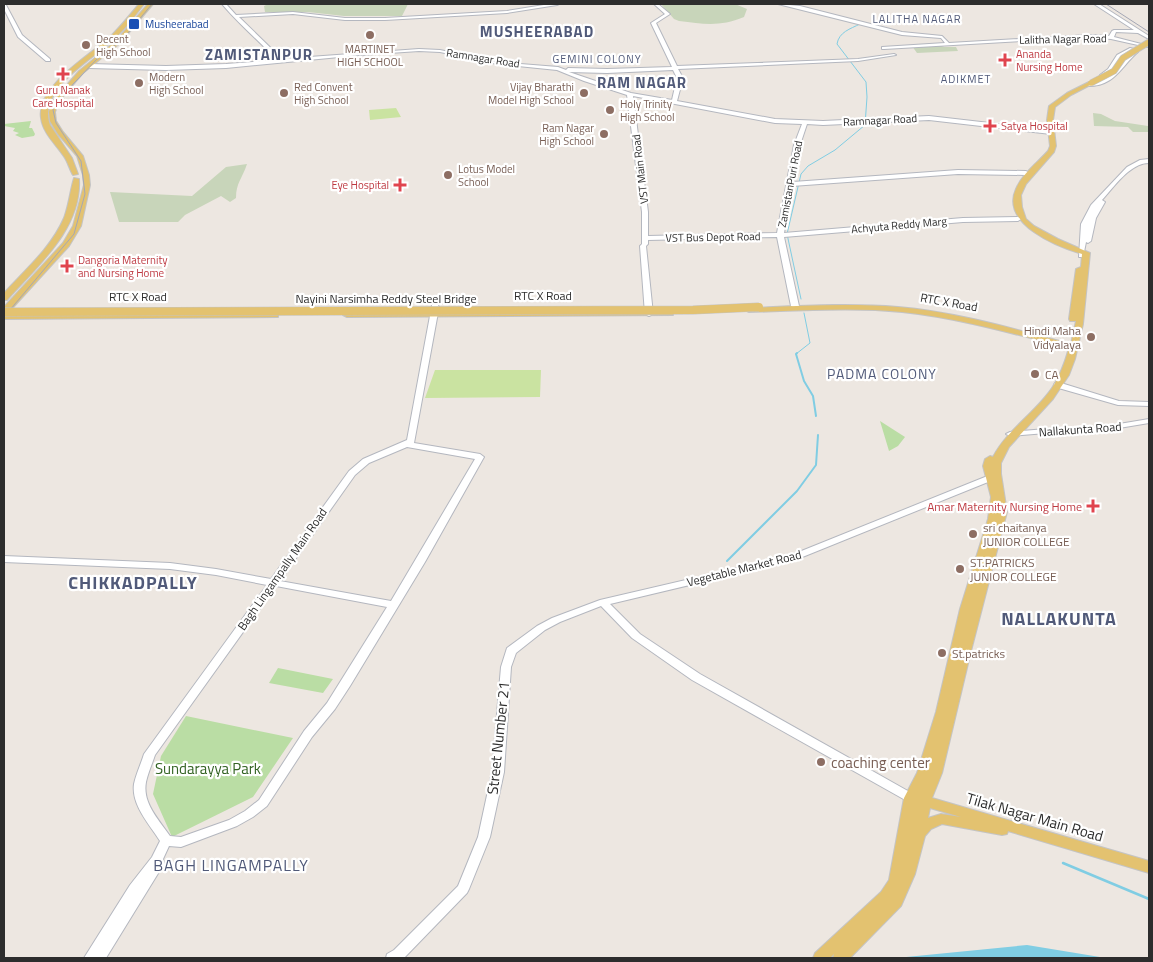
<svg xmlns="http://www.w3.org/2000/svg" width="1153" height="962" font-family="'Titillium Web',sans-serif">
	<rect width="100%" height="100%" fill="#ede7e1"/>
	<path fill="#badda4" d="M31,121l-2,7h3l3,6 -1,2 -12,2 -7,-3 4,-2 -6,-2 2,-3 -11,-2v-2z
		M880,421l25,16 -7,9 -9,5z
		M278,668l55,11 -10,14 -54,-10z
		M186,716l107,22 -40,59 -81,40 -19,-43 8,-38z"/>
	<path fill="#c8d5ba" d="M268,4h140l-6,12h-58l-36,-4h-43l-1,-6z
		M661,4h74l12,5 -3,8c-24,10 -40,7 -65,4l-5,-2z
		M939,45l5,2h12l2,4 -41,2 -5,-7z
		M1093,113l8,1 14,7 33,5 1,6h-16l-5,-5 -34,-1z
		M247,164c-5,15 -11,19 -11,34l-6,4 -9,-6 -36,19 -7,7h-59l-9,-30 82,4 34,-29z"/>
	<path fill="#cae3a1" d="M396,108l5,9 -31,3 -1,-10z
		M435,370h106l-1,27 -115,1z"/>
	<path fill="#80cde3" d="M1027,945l79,13h-210z"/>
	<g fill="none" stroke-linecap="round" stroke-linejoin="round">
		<path stroke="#80cde3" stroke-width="1" d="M801,299l-14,-65 14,-60 7,-8 27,-16 30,-25 2,-28 -1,-15 -29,-38c2,-12 13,-15 23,-20
			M796,354l14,-11 -6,-30"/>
		<path stroke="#80cde3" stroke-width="2" d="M797,353l-1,1 8,27 9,15 3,20
			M727,561l70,-70 19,-26 2,-30"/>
		<path stroke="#80cde3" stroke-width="2.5" d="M1063,863l86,36"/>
		<defs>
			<path id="secondary" d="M4,4l2,1 16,30 28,24v2h-4l-28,-24 -14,-28z
				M222,4h4l10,11 57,-3 52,6h40l122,-7 43,-7h9l-2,1 -50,8 -122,7h-40l-52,-6 -54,3 43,42 137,-10 21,1 57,12 61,5 8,3 2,-2 39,1 65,-2 -21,-44 14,-9 -11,-10h4l12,10 -14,9 21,43 181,-7 36,-5 2,1 -38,6 -180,8 5,9 -6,23 98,18 48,2 106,-5 122,14 3,2 -3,2 -122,-14 -106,5 -16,-1 -7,21 -7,37 165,-12 68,1 3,2 -3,2 -68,-1 -166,12 -8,47 179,-15 55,-1 3,2 -3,2 -55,1 -179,15 15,69 -4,2 -4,-2 -14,-69 -129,3v4l-2,2 7,68 -4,2 -4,-2 -5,-68 2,-2v-32l-15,-117 -43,-14 -27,-11 -60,-6 -57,-12 -21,-1 -59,4 -134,13 -60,2 -77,-2 -3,-2 3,-2 77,2 60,-2 51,-4c-18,-19 -38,-36 -55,-56zM673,70l4,8 -5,22 -41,-7 -62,-21 38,1zM633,96l142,27 27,1 -8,21 -17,88 -129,3v-24z
				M778,4l22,2 102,26 40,4 7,7 140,-8 20,1 3,-5 2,-1h20l-40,-26h5l50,32v3l-11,-6 -22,-1 -2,5 35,9 -2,1 -36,-8 -22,-2 -205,12h-2v-2l63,-4 -4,-5 -39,-3z
				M1130,48l4,1c-4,3 -10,5 -14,9 -7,7 -8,18 -20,19v-2l8,-6 9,-14z
				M1134,51l4,1c-18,15 -23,35 -52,34v-2c12,-2 24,-6 32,-15 6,-7 9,-13 16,-18z
				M1149,159v4c-19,0 -35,24 -47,37l3,2 -9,16 -5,23 -3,2 -2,-1 -3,15h-4l2,-33 10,-19 36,-38 13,-7z
				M432,305h6l1,2 -25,136 66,11 4,3 -59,105 -75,124 -15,23 -23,28 -45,69 -14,11 -16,9 -56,21 -12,-1 -6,13 1,4 -2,4 -56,91h-22l46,-73 22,-28 8,-16c-10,-16 -29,-36 -26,-57 2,-10 7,-20 10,-30l123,-169 -51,-10 -46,-6 -166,-7v-6l166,7 46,6 55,10 78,-108 14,-12 44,-19zM407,447l68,12 -84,142 -111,-20 75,-106 14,-12zM276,586l111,21 -60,96 -23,28 -45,69 -14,11 -16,9 -48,17 -11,-1c-11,-16 -28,-33 -24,-54 2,-9 6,-18 9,-27z
				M1055,383h6l58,18 30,1v4l-31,-1 -63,-18 -1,-2z
				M1149,419v4l-54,9h-37l-48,4 -4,-2 4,-2 48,-4h37z
				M990,475l3,1 1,2 -1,2 -198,80 -185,44 30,30 60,40 215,121 2,3 -2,3 -4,2 -4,-2 -215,-121 -60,-42 -31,-32 -41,16 -15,8 -29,23 -5,14 -7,105 -14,65 -21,52 -2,4 -63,65h-18l1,-4 7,-4 64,-64 20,-49 14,-65 9,-105 6,-19 30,-22 15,-8 48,-18 189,-44z"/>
			<path id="primary" d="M139,4h5c-10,13 -19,25 -31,36 -22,21 -76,49 -63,85l22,33 6,16 -5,1c-3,-5 -5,-12 -8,-17 -8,-13 -22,-24 -24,-40 -5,-32 50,-63 70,-82 10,-10 19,-21 28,-32z
				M148,4h5l-33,39 -37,30 -24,28 -4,11 1,9 7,11 20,24 6,19 1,10 -9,41 -12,20 -62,68h-3v-7l59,-64 10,-17 11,-41 -1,-10 -6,-19 -19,-22 -8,-13 -1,-9 4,-11 26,-30 37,-30z
				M1089,82l5,1 -23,12 -16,12 -2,13 3,26 -2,6 -28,32 -5,11 1,12 4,12 8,7 24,13 32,14 -7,71 -8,35 -6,16 -16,24 -44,48 -8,16v11l6,38 -36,139 -29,122 -10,25 217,63v12l-141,-42 -1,3 -5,1 -60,-11 -11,5 -6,7 -10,38 -14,32 -51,52h-17l1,-4 -4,4h-17l2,-5 66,-61 8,-12 15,-82 13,-25 19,-61 24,-103 28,-90 3,-22 -8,-31 2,-7 5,-3 3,1c14,-27 42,-44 59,-69 8,-12 13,-26 17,-40 -55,-14 -110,-30 -167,-36 -51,-5 -102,-1 -153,0l-4,-2 4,-2c50,-2 100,-5 149,-1 59,5 116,22 173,37l5,-23h-6l-1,-2 7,-50 5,-2 1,-13c-24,-7 -82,-30 -66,-65 6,-15 21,-26 32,-38l2,-5 -3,-26 2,-14 18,-13zM930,808l31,9 -20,-3 -13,4z
				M74,178l5,1c3,50 -42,87 -72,121h-3v-7c21,-23 47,-45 60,-75 5,-13 6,-27 10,-40z
				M670,311h3v4l-326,2 -4,-2 4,-2z
				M275,313h3v4l-274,2v-4z"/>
		</defs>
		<use href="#secondary" stroke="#b4b7bf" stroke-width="2"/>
		<use href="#primary" stroke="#c4c4c4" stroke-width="2"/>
		<use href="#secondary" fill="#fff" fill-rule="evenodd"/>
		<use href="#primary" fill="#e3c270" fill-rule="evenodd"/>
		<path stroke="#a4a7b5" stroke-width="1" d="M1106,4l43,28
			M4,317l70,-83 11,-40 -4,-33 -25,-38 -3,-13 3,-8 41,-43 26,-20 29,-35"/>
		<defs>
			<path id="primary-bridge-far1" d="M1091,83l23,-12 9,-13 26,-16"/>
			<path id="primary-bridge" d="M4,312l689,-2 66,-3"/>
		</defs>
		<use href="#primary-bridge-far1" stroke="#c4c4c4" stroke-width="7" stroke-linecap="butt"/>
		<use href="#primary-bridge" stroke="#c4c4c4" stroke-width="9" stroke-linecap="butt"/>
		<use href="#primary-bridge-far1" stroke="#e3c270" stroke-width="5.5"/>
		<use href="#primary-bridge" stroke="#e3c270" stroke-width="8"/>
	</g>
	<rect fill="#1a4fb4" stroke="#fff" stroke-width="2" x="128" y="18" width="12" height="12" rx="2.5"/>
	<g fill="#8d6e63" stroke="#fff" stroke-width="2">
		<circle cx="370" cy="35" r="5"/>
		<circle cx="86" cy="45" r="5"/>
		<circle cx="139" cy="83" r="5"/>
		<circle cx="284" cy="93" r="5"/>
		<circle cx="584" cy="93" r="5"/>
		<circle cx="610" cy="110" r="5"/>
		<circle cx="604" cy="134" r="5"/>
		<circle cx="448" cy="175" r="5"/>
		<circle cx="1091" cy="337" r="5"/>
		<circle cx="1035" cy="374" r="5"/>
		<circle cx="973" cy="534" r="5"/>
		<circle cx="960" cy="569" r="5"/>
		<circle cx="942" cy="653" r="5"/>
		<circle cx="821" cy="762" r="5"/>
	</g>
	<g fill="#e0444e" stroke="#fff" stroke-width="2">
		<path d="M1002.5 52.5h5v5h5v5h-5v5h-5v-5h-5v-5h5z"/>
		<path d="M60.5 66.5h5v5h5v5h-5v5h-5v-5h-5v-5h5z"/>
		<path d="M987.5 118.5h5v5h5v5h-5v5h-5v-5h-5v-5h5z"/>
		<path d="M397.5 177.5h5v5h5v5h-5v5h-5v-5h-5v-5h5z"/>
		<path d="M64.5 258.5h5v5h5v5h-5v5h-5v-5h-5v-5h5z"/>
		<path d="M1090.5 498.5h5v5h5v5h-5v5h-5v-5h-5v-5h5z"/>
	</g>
	<g text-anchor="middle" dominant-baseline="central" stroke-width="4.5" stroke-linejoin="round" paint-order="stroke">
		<g font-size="11" letter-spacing="1" fill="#515a79" stroke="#fff">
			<text x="917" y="19">LALITHA NAGAR</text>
			<text x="597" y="59">GEMINI COLONY</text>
			<text x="966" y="79">ADIKMET</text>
		</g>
		<g font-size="11" fill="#164399" stroke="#fff" text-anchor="start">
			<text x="145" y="24">Musheerabad</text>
		</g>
		<g font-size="11" fill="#785e54" stroke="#fff" text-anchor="start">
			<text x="96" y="39">Decent<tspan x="96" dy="13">High School</tspan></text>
			<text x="370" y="49" text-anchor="middle">MARTINET<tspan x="370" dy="13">HIGH SCHOOL</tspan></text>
			<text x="149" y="77">Modern<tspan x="149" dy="13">High School</tspan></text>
			<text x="294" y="87">Red Convent<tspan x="294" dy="13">High School</tspan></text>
			<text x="574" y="87" text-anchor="end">Vijay Bharathi<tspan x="574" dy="13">Model High School</tspan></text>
			<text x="620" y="104">Holy Trinity<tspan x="620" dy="13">High School</tspan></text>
			<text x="594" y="128" text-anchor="end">Ram Nagar<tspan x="594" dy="13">High School</tspan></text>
			<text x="458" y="169">Lotus Model<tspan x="458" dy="13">School</tspan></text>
		</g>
		<g font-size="11" fill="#2d2d2d" stroke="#fff">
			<text transform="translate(1063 39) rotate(-1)">Lalitha Nagar Road</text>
			<text transform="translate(483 58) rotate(9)">Ramnagar Road</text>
			<text transform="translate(880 120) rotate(-3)">Ramnagar Road</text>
			<text transform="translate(640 169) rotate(-97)">VST Main Road</text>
			<text transform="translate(790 184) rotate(-79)">ZamistanPuri Road</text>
			<text transform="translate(899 225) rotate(-5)">Achyuta Reddy Marg</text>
			<text transform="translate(713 237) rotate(-1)">VST Bus Depot Road</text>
		</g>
		<g font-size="11" fill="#be3a42" stroke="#fff" text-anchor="start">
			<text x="1016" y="54">Ananda<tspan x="1016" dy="13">Nursing Home</tspan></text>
			<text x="63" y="90" text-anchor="middle">Guru Nanak<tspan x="63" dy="13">Care Hospital</tspan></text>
			<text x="1001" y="126">Satya Hospital</text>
			<text x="389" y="185" text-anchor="end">Eye Hospital</text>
			<text x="78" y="260">Dangoria Maternity<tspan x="78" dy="13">and Nursing Home</tspan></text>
		</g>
		<g font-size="12" fill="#2d2d2d" stroke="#fff">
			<text x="543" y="295">RTC X Road</text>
			<text x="138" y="296">RTC X Road</text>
			<text x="386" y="298">Nayini Narsimha Reddy Steel Bridge</text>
			<text transform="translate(949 302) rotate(10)">RTC X Road</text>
			<text transform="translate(1080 429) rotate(-4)">Nallakunta Road</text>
			<text transform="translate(744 568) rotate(-14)">Vegetable Market Road</text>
			<text transform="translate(282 569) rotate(-55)">Bagh Lingampally Main Road</text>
		</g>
		<g font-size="12" fill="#785e54" stroke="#fff" text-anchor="start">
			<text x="1081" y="330" text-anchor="end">Hindi Maha<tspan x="1081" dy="14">Vidyalaya</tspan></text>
			<text x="1045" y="374">CA</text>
			<text x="983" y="527">sri chaitanya<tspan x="983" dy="14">JUNIOR COLLEGE</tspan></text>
			<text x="970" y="562">ST.PATRICKS<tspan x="970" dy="14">JUNIOR COLLEGE</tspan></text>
			<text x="952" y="653">St.patricks</text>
		</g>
		<g font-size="12" fill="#be3a42" stroke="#fff" text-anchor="end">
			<text x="1082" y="506">Amar Maternity Nursing Home</text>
		</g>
		<g font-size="14" letter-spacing="1" fill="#515a79" stroke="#fff">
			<text x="882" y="373">PADMA COLONY</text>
		</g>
		<g font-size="15" font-weight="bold" letter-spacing="1" fill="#515a79" stroke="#fff">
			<text x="537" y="31">MUSHEERABAD</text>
			<text x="259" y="54">ZAMISTANPUR</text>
			<text x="642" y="82">RAM NAGAR</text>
		</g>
		<g font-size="15" fill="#2d2d2d" stroke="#fff">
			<text transform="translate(498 738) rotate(-84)">Street Number 21</text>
			<text transform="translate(1035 817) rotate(16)">Tilak Nagar Main Road</text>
		</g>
		<g font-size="15" fill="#785e54" stroke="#fff" text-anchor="start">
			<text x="831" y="762">coaching center</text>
		</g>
		<g font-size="15" fill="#336323" stroke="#fff">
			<text x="208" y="768">Sundarayya Park</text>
		</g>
		<g font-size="16" letter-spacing="1" fill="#515a79" stroke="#fff">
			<text x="231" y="865">BAGH LINGAMPALLY</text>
		</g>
		<g font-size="18" font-weight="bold" letter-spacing="1" fill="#515a79" stroke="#fff">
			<text x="133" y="582">CHIKKADPALLY</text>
			<text x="1059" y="618">NALLAKUNTA</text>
		</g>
	</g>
	<rect width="1153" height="962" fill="none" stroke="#2d2d2d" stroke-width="10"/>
</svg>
